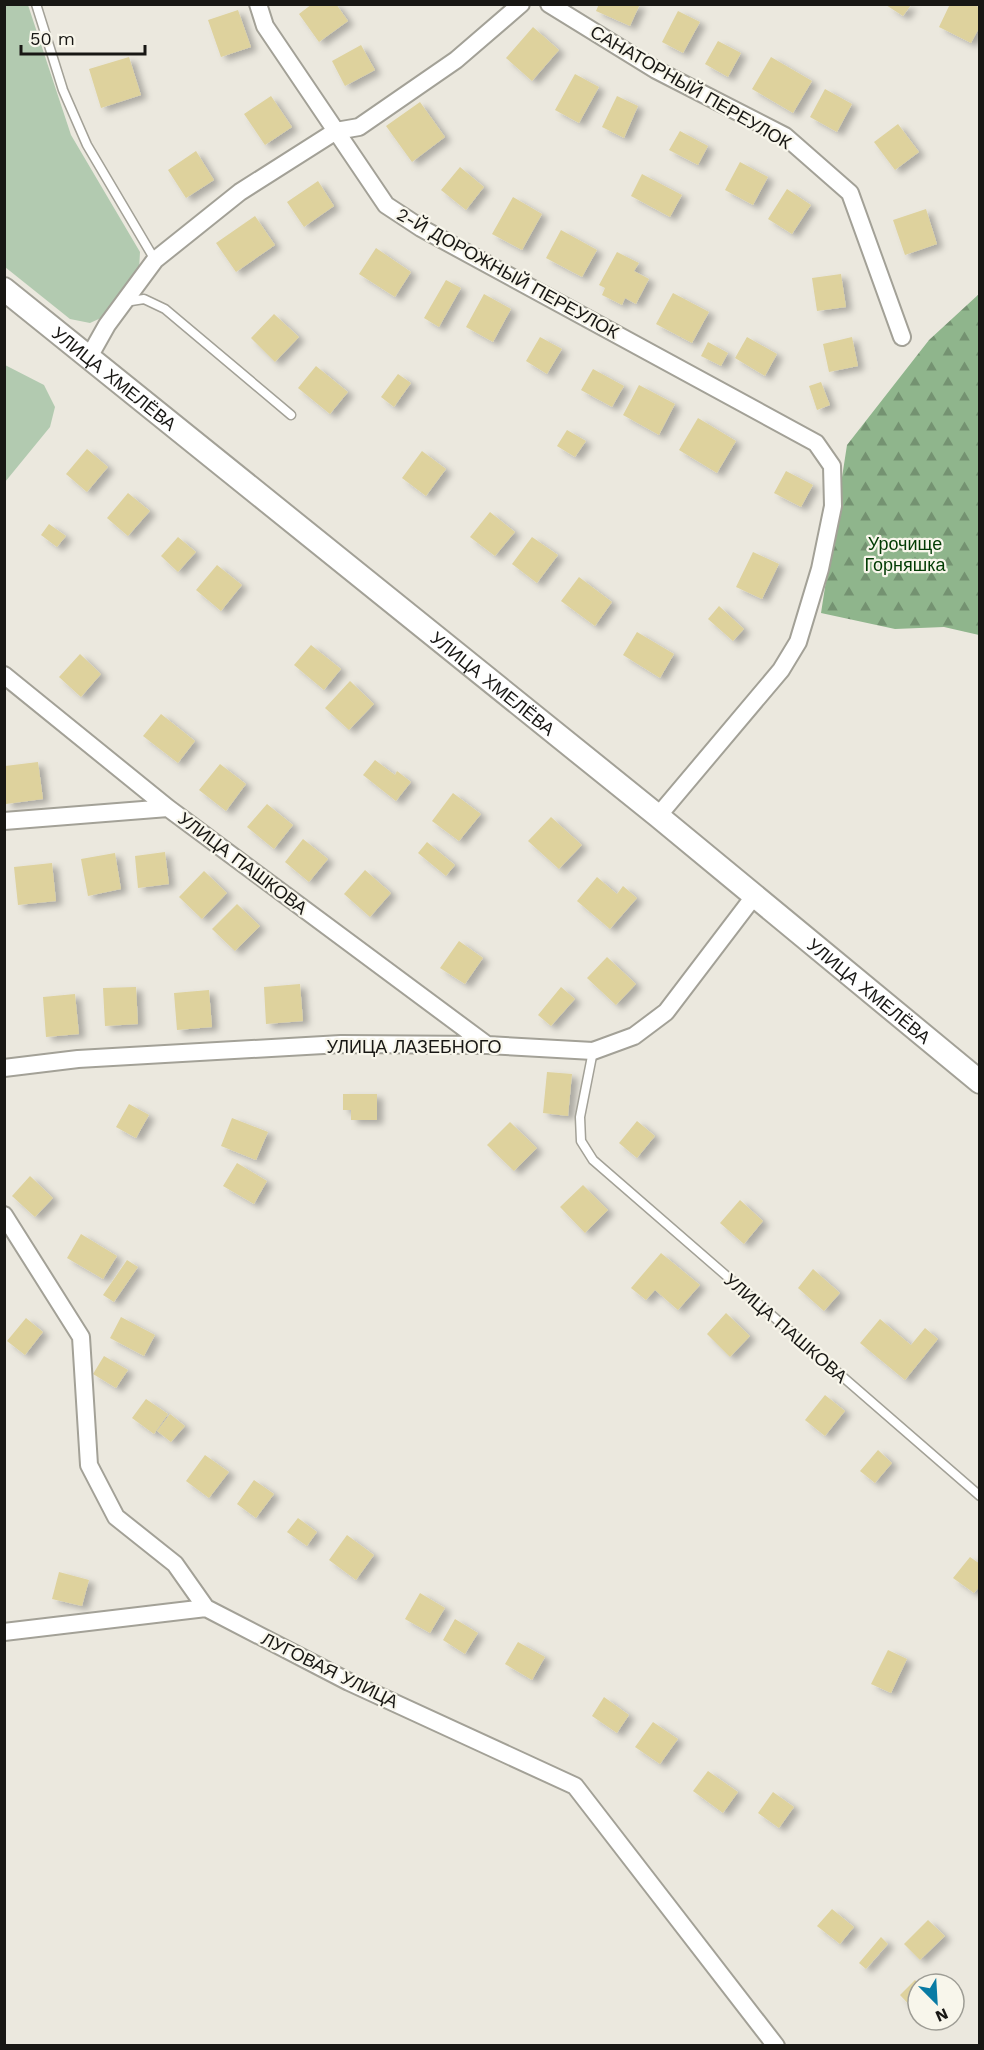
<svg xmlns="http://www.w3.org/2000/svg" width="984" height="2050" font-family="'Work Sans',sans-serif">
	<defs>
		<pattern id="forest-firs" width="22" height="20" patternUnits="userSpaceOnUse" patternTransform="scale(1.5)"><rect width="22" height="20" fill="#8fb58c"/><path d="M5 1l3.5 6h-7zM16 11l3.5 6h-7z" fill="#749271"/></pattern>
		<filter id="shadow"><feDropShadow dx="6" dy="4" stdDeviation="3" flood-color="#0004"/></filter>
	</defs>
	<rect width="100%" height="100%" fill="#ebe8de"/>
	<path fill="#b2cab0" d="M4,5h24l43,130 69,117 -1,19 -36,46 -13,6 -20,-4 -65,-52z
		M5,365l39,20 11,22 -5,20 -45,55z"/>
	<path fill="url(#forest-firs)" d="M979,294v341l-35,-8 -49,2 -74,-16 26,-168 82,-105z"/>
	<path fill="#ded29d" filter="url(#shadow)" d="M312,4h24l12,17 -29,21 -20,-28z
		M599,4h41l-10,22 -34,-15z
		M950,4h23l7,4v18l-9,17 -32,-16z
		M886,5h25l-8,11z
		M238,10l13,37 -30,10 -13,-37z
		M678,11l22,11 -17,31 -21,-11z
		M533,27l26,23 -27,31 -26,-23z
		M718,41l23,12 -13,24 -23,-13z
		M361,45l14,25 -30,16 -13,-25z
		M129,57l12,38 -40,13 -12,-39z
		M771,57l41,24 -19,32 -41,-24z
		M575,74l24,13 -20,36 -24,-13z
		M825,89l27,15 -15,28 -27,-15z
		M271,96l21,31 -27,18 -21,-31z
		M617,96l21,10 -14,32 -22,-11z
		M420,102l25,35 -33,25 -26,-36z
		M898,124l21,28 -24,18 -21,-28z
		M680,131l28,15 -10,19 -29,-15z
		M196,151l18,29 -28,18 -18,-28z
		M740,162l28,15 -15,28 -28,-15z
		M460,167l24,20 -18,23 -25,-20z
		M642,174l40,21 -12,22 -39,-21z
		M318,181l16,25 -30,21 -17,-25z
		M787,189l24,16 -19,29 -24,-15z
		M513,197l29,17 -20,36 -30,-16z
		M926,209l11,35 -32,11 -12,-35z
		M255,216l20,29 -39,27 -20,-29z
		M561,230l36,20 -15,27 -36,-19z
		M376,248l35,24 -16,25 -36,-23z
		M617,252l22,11 -5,8 15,8 -13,25 -11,-6 -3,7 -20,-10 3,-7 -6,-3z
		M841,274l5,33 -29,4 -5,-33z
		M446,280l15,8 -22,39 -15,-9z
		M673,293l36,19 -17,31 -36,-19z
		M484,294l27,15 -18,33 -27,-15z
		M274,314l25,23 -24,25 -24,-24z
		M540,337l22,12 -15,25 -21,-13z
		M747,337l30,17 -12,22 -30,-18z
		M852,337l6,29 -29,6 -6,-28z
		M708,342l20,11 -7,13 -20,-10z
		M316,366l32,26 -18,22 -32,-26z
		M593,369l31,17 -12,21 -31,-17z
		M398,374l13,9 -17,24 -13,-10z
		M821,382l9,23 -13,5 -8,-24z
		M639,385l36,19 -16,31 -36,-20z
		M698,418l38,23 -19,32 -38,-23z
		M567,430l19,11 -11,16 -18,-11z
		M87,449l21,18 -21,25 -21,-18z
		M422,451l24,18 -20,27 -24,-18z
		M786,471l27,14 -12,22 -27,-14z
		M128,493l22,18 -22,25 -21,-18z
		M490,512l25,20 -20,24 -25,-19z
		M49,524l17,12 -9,11 -16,-12z
		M178,537l18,15 -18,20 -17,-16z
		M532,537l26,18 -21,28 -25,-19z
		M753,552l26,12 -17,35 -26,-12z
		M217,565l25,20 -21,26 -25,-21z
		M579,577l33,25 -17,24 -34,-25z
		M719,606l25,23 -11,12 -25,-22z
		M637,632l37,22 -14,24 -37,-23z
		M311,645l30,24 -17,21 -30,-25z
		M80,654l21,20 -20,23 -22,-20z
		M350,681l24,23 -25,26 -24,-22z
		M161,714l34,27 -17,22 -35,-27z
		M375,760l20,15 2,-4 14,11 -15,19 -33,-26z
		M38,762l5,37 -37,5 -1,-38z
		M220,764l26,20 -20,27 -27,-21z
		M453,793l28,21 -22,27 -27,-20z
		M267,804l26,21 -19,24 -27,-22z
		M551,817l31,28 -23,24 -31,-28z
		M303,839l25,20 -19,23 -24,-20z
		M427,842l28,23 -9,11 -28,-23z
		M165,852l4,32 -31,4 -3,-32z
		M115,853l6,36 -33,7 -7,-37z
		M52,863l4,38 -38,4 -4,-38z
		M365,870l26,23 -21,24 -26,-23z
		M204,871l23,22 -25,26 -23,-22z
		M597,877l20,17 6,-8 14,12 -27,31 -33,-28z
		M237,904l23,22 -25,25 -23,-22z
		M459,941l24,17 -18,26 -25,-16z
		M607,957l29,27 -20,21 -29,-27z
		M300,984l3,37 -37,3 -2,-37z
		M136,987l2,37 -33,2 -2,-38z
		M561,987l14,12 -24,27 -13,-11z
		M209,990l3,37 -35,3 -3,-37z
		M75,994l4,40 -33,3 -3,-40z
		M547,1072l25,2 -4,42 -25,-3z
		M343,1094h34v26h-26v-10h-8z
		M129,1104l20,11 -13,23 -20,-11z
		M232,1118l36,14 -12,28 -35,-14z
		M637,1121l18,15 -18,22 -18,-15z
		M510,1122l27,26 -23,23 -27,-26z
		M237,1163l30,18 -13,23 -31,-18z
		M30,1176l23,22 -18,19 -23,-21z
		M583,1185l25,25 -23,23 -25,-26z
		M740,1200l23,21 -19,23 -24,-21z
		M81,1234l36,22 -14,23 -36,-21z
		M661,1253l39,32 -22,25 -23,-20 -9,10 -15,-12z
		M127,1260l11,7 -24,35 -11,-7z
		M813,1269l27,24 -16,18 -26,-23z
		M726,1313l24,23 -20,21 -23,-23z
		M121,1317l34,18 -11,21 -34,-18z
		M26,1318l17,14 -18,23 -18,-14z
		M880,1319l31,26 14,-17 13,11 -33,41 -45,-37z
		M104,1356l24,14 -12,18 -23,-14z
		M825,1395l20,16 -20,25 -20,-16z
		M146,1399l22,15 -14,20 -22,-16z
		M170,1414l15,12 -14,16 -14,-11z
		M878,1450l14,13 -17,20 -15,-12z
		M205,1455l24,17 -20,26 -23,-17z
		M254,1480l20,14 -18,24 -19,-14z
		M298,1518l19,14 -10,14 -20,-14z
		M347,1535l27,20 -18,25 -27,-20z
		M970,1557l10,7v22l-6,7 -21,-15z
		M59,1572l30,8 -7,26 -30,-7z
		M420,1593l25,15 -15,25 -25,-14z
		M455,1619l23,14 -13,21 -22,-14z
		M518,1642l27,15 -13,23 -27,-16z
		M888,1650l19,9 -16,34 -20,-9z
		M604,1697l25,18 -12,18 -25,-17z
		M653,1722l25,17 -18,25 -25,-17z
		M708,1771l30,21 -15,21 -30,-22z
		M773,1792l21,15 -15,21 -21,-15z
		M832,1909l22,18 -14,17 -23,-18z
		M928,1920l17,16 -25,24 -16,-16z
		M881,1937l7,7 -22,25 -7,-6z
		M915,1980l3,3v31l-18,-19z"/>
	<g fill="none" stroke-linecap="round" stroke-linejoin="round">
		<defs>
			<path id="lane" d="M36,4l27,86 24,55 68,115
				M125,302l19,-3 21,10 126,106
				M593,1051l-13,66 1,24 12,19 387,336"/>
			<path id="street" d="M258,4l7,22 121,179 35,23 395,215 16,23 1,40 -13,63 -22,73 -17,28 -123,146
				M549,4l107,66 129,66 65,57 52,144
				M89,357l18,-32 48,-65 85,-68 96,-61 23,-4 97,-67 65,-56
				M4,675l164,133 319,237
				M4,821l164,-13
				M4,1068l74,-9 263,-15 146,1 106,6 41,-15 32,-24 89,-117
				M4,1215l77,122 8,128 27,52 59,47 31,44 143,74 226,104 201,260
				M4,1632l202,-24"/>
			<g id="secondary">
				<path id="s1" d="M4,289l654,527 322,266"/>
			</g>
		</defs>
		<use href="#lane" stroke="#a3a197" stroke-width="11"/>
		<use href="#street" stroke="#a3a197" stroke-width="20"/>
		<use href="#secondary" stroke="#a3a197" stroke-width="26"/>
		<use href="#lane" stroke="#fff" stroke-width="8"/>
		<use href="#street" stroke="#fff" stroke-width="16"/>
		<use href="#secondary" stroke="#fff" stroke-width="22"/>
	</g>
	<g text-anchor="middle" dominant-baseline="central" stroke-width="4.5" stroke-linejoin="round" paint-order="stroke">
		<g font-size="18" fill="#181714" stroke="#f8f6eb">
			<text transform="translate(691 87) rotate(30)">САНАТОРНЫЙ ПЕРЕУЛОК</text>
			<text transform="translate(508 273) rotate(29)">2-Й ДОРОЖНЫЙ ПЕРЕУЛОК</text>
			<text stroke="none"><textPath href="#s1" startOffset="142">УЛИЦА ХМЕЛЁВА</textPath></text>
			<text stroke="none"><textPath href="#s1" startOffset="628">УЛИЦА ХМЕЛЁВА</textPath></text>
			<text transform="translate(243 863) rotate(37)">УЛИЦА ПАШКОВА</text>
			<text stroke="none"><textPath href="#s1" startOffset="1114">УЛИЦА ХМЕЛЁВА</textPath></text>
			<text x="414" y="1046">УЛИЦА ЛАЗЕБНОГО</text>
			<text transform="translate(786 1328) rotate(41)">УЛИЦА ПАШКОВА</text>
			<text transform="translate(330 1670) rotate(26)">ЛУГОВАЯ УЛИЦА</text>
		</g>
		<g font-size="18" fill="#013b03" stroke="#f8f6eb">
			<text x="905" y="543">Урочище<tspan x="905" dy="21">Горняшка</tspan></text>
		</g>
	</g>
	<rect width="984" height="2050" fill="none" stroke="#181714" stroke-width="12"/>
	<g transform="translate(936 2002) rotate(156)"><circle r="28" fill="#f8f6eb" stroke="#9e9d95" stroke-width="1.5"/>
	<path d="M0-4.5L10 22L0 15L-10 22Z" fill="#097ba4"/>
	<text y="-9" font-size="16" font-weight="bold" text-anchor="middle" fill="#181714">N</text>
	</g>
	<path d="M21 45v9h124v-9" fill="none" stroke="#181714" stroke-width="3"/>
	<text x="30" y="45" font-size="18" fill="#181714" stroke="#f8f6eb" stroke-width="4.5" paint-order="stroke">50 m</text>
</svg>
